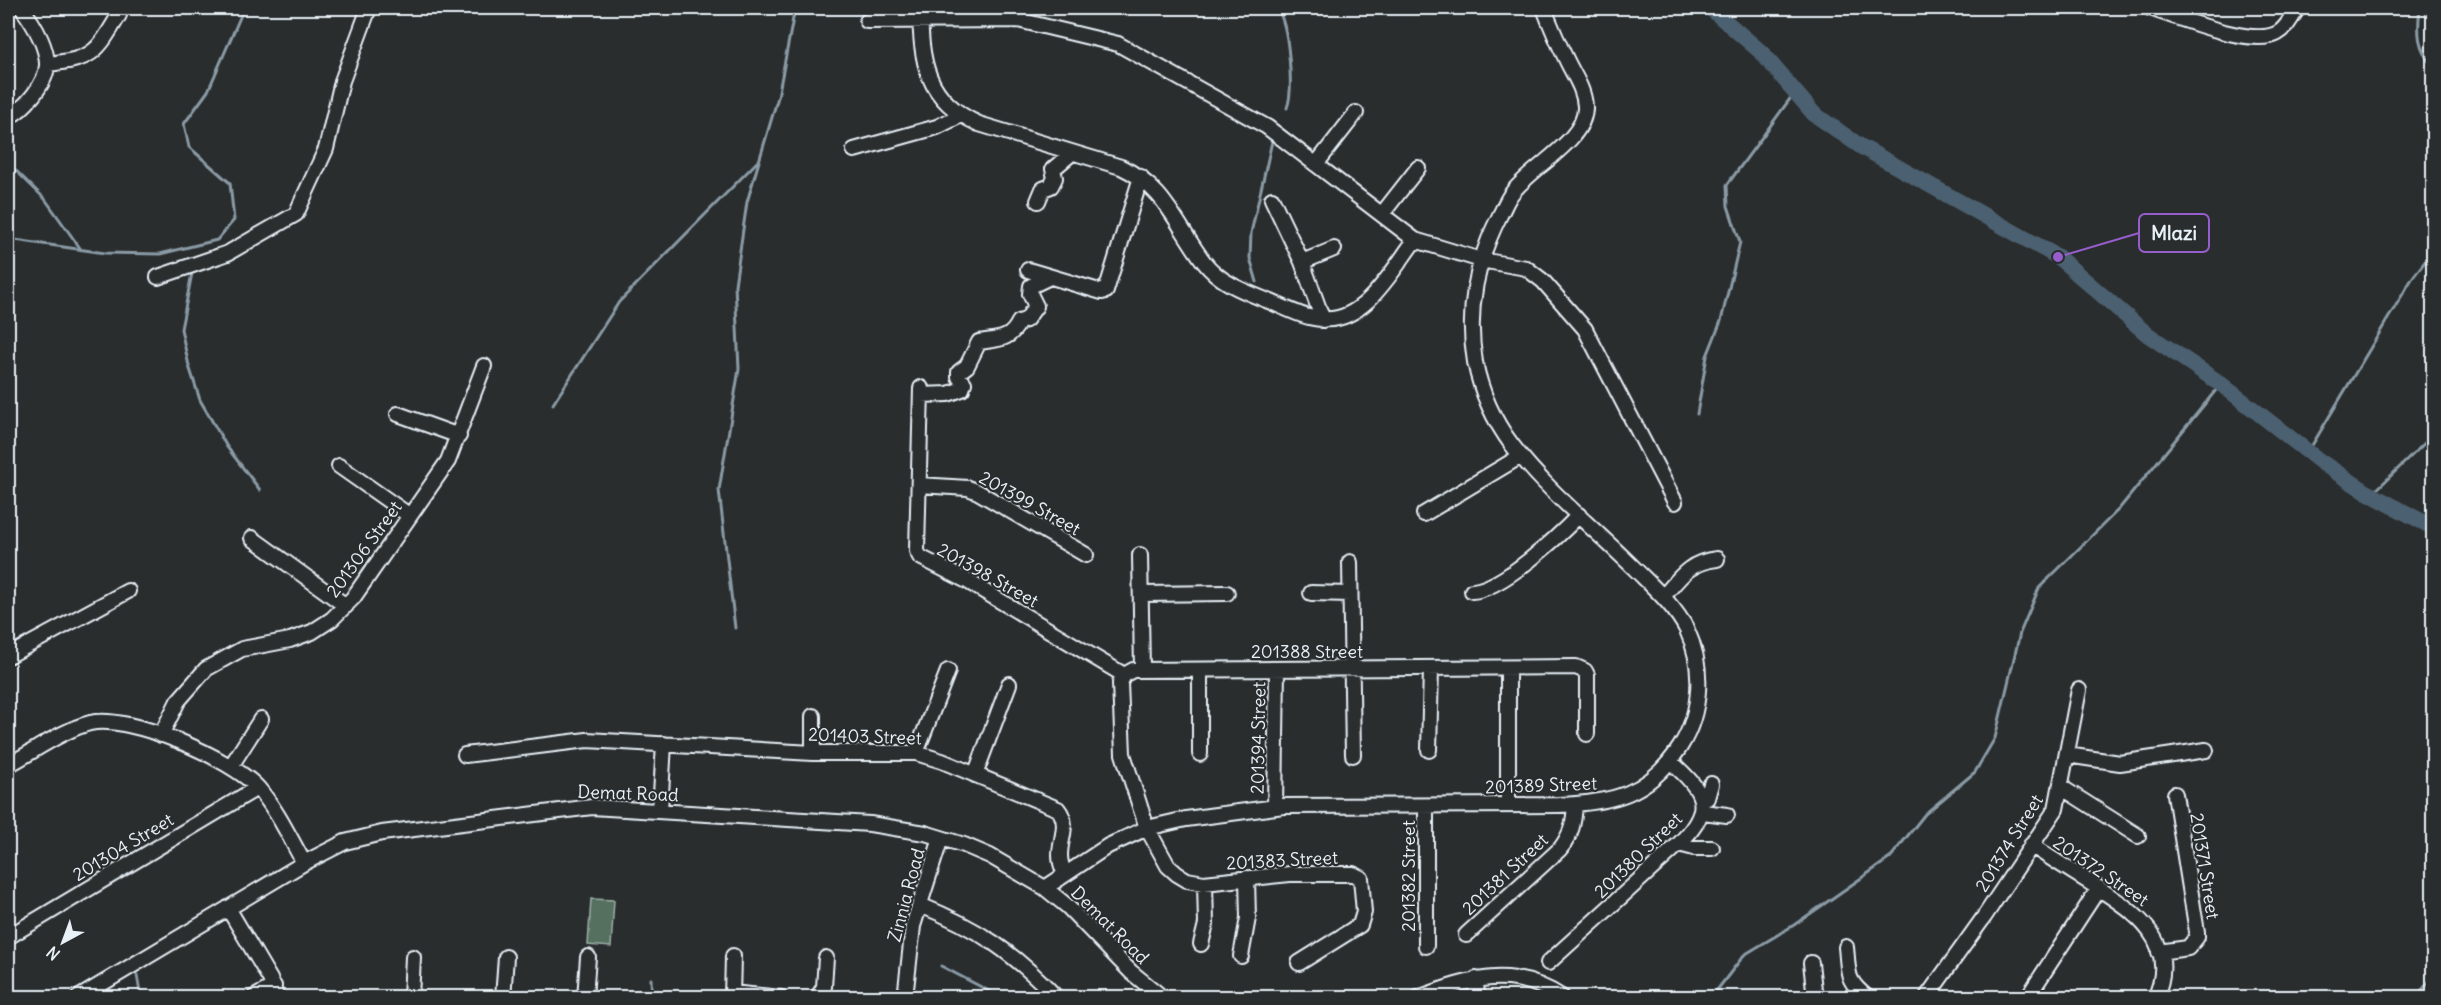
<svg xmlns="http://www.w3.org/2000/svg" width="2441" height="1005" font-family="Delius,sans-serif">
	<rect width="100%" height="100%" fill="#2a2d2e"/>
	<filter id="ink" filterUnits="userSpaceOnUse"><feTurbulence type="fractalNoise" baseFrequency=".0167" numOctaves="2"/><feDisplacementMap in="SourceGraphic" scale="12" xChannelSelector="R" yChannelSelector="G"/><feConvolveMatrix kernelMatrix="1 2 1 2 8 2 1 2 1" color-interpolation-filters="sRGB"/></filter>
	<g filter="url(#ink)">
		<path fill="#55705e" stroke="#9eb0ab" stroke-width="1.5" d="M591,899l23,1 -3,47 -23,-2z"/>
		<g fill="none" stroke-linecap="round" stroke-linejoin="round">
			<path stroke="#8a9ba6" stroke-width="3" d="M1277,8c12,17 17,81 10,100
				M1711,8h1
				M2420,8c-3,24 -3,40 14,60
				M8,163l37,36 35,49
				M8,239l97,14 55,1 57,-14 17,-20 -4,-37 -41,-36 -5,-23 24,-33 36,-83
				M193,268l-12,61 8,37 11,34 27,47 33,43
				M1257,282l-7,-24 1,-25 22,-96
				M553,404l66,-102 139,-141
				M1697,414l10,-58 14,-35 19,-79 -12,-36 -1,-21 68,-93
				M2308,452l105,-175 21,-27
				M2371,495l63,-61
				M735,628l-16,-138 20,-121 -4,-84 12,-83 31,-105 17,-89
				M941,966l48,25 6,7
				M137,975l4,23
				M651,979l1,19
				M1711,998l33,-43 50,-30 96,-67 35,-44 50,-42 20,-34 25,-105 19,-45 80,-79 102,-125
				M2415,998l19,-22"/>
			<path stroke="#4c616f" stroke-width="16" d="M1710,8l51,44 53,62 46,32 198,111 89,77 74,50 100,78 44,29 69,37"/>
			<defs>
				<path id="minor" d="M920,8c1,53 5,92 59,116l142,43c44,20 55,58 83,95 15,20 39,29 62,38 18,7 37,18 56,19 42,5 71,-50 93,-79
					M2150,8c27,9 103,40 128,25 9,-5 14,-17 20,-25
					M867,21l151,-1 100,24 149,83 148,113 66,20 45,8 17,13 42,48 90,173
					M47,64c46,-5 49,-10 72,-49
					M8,117c16,-7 40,-35 39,-54 -1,-19 -14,-40 -25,-55
					M854,150l83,-23 24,-12
					M1317,163l39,-50
					M1272,199l30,63 21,58
					M1038,201l5,-12 8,-3 4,-8 -2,-9 19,-16
					M1382,214l36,-46
					M1302,262l32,-13
					M1028,270l74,22 4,-1 35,-114
					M158,277l70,-24 68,-39 30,-65 16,-68 27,-73
					M921,388l-4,163 3,6 47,24 157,94
					M921,395l27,-1 14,-5 2,-6 -5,-6v-5l8,-6 12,-24c18,-3 31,-1 40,-20l7,-2 10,-14 -6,-12 1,-8 19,-9
					M398,414l61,22
					M339,466l71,50
					M919,485l49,3 10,4 108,63
					M1424,514l97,-58
					M252,538l94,68
					M1140,555l2,115
					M1350,562l3,193
					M1472,591c29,-1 86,-54 107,-76
					M1311,593l39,1
					M1142,594l85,-1
					M1663,597c17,-20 26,-35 54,-38
					M8,656l120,-65
					M1200,670v84
					M161,735l17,-34 28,-32 36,-20 48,-9 22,-8 20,-13 21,-21 95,-137 36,-95
					M1429,750l2,-81
					M813,753v-37
					M916,753l32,-82
					M465,755l122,-15 226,13h103l26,8 116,48c12,15 2,29 2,46 0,7 2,13 5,19
					M2067,755l53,8 86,-13
					M8,765c23,-12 57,-36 82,-42 39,-9 141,35 168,65 19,22 32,50 46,75
					M231,766l30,-47
					M975,775l34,-91
					M2061,787l77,49
					M1701,799l6,-1 4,-14
					M1508,805v-136
					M1275,807l2,-137
					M660,811l4,-67
					M1703,812l24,3
					M1679,844l15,4h18
					M2031,845c19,13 39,25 58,37 41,27 93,58 66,116
					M1045,888l63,-42 39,-18 39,-9 98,-13 274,-1c54,-2 91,-10 122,-58 22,-35 24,-80 7,-117 -12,-24 -34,-43 -53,-62 -40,-40 -87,-77 -122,-123 -18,-24 -31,-53 -37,-83 -9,-52 1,-100 25,-147 4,-7 7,-16 12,-22 19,-26 75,-53 73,-87 -1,-16 -10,-29 -17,-43 -9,-18 -17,-36 -24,-55
					M920,905c58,23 94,48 137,93
					M228,908l42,71 7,19
					M1466,935l94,-86c12,-15 14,-27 15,-45
					M8,937l249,-149
					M1201,944l5,-20 -1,-41
					M1426,946v-140
					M1846,947c3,27 -1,33 22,51
					M2159,952l29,-4 9,-11v-5l-22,-138
					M1241,956l7,-38 -1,-40
					M1299,963l61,-38 4,-13 -3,-34 -8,-4h-63l-86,9 -17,-3 -10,-6 -9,-8 -21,-38 -24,-74 -3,-71 4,-8 9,-5 443,-3 9,4 2,4v59
					M1548,963l131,-119c36,-36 26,-52 -9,-83
					M1811,963l4,35
					M1476,979l1,19
					M732,993l49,5
					M78,998l226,-135 41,-21 37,-9 210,-26 278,17 55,9 39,12 26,11 55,32 22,18 64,66 32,26
					M253,998l21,-12
					M411,998l2,-41
					M503,998l3,-41
					M585,998l3,-41
					M732,998l1,-42
					M817,998l7,-11 2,-29
					M905,998l8,-72 28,-88
					M1418,998c52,-19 94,-34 145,0
					M1926,998l58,-81 72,-108 23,-119
					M2027,998l72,-110"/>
			</defs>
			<use href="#minor" stroke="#e8f1f8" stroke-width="18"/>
			<use href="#minor" stroke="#2a2d2e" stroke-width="14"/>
		</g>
	</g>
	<g text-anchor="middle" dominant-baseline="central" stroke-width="4.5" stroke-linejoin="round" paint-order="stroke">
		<g font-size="18" fill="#e8f1f8" stroke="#2a2d2e">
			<text transform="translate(1030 503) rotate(29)">201399 Street</text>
			<text transform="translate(364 549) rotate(-54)">201306 Street</text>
			<text transform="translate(988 575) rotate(29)">201398 Street</text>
			<text x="1307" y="651">201388 Street</text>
			<text transform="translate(865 736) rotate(2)">201403 Street</text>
			<text transform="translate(1258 738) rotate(-89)">201394 Street</text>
			<text transform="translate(1541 785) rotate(-2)">201389 Street</text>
			<text transform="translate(628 793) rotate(2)">Demat Road</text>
			<text transform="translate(2009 843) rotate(-58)">201374 Street</text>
			<text transform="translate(123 847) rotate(-31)">201304 Street</text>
			<text transform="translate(1638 855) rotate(-44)">201380 Street</text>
			<text transform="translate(1282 860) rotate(-3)">201383 Street</text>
			<text transform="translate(2205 866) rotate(81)">201371 Street</text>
			<text transform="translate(2101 871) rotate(34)">201372 Street</text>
			<text transform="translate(1505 874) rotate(-43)">201381 Street</text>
			<text transform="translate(1408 876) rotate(-90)">201382 Street</text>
			<text transform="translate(906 895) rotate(-75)">Zinnia Road</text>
			<text transform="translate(1110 925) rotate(45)">Demat Road</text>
		</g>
	</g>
	<path fill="none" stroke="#965dcd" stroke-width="2" d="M2058 257L2139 233"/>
	<circle fill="#965dcd" stroke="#2a2d2e" stroke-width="2" cx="2058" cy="257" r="6"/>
	<rect fill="#2a2d2e" stroke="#965dcd" stroke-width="2" x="2139" y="214" width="70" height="38" rx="6"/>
	<g font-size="20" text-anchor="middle" font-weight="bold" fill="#e8f1f8">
		<text x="2174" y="240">Mlazi</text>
	</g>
	<rect width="2441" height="1005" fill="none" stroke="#2a2d2e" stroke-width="30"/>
	<rect x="15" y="15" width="2411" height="975" fill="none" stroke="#e8f1f8" stroke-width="2" filter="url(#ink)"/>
	<g transform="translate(63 942) rotate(221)" stroke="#2a2d2e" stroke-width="4.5" paint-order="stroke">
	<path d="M0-4.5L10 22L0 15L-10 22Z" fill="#e8f1f8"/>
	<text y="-9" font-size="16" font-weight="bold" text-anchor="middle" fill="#e8f1f8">N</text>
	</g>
</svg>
